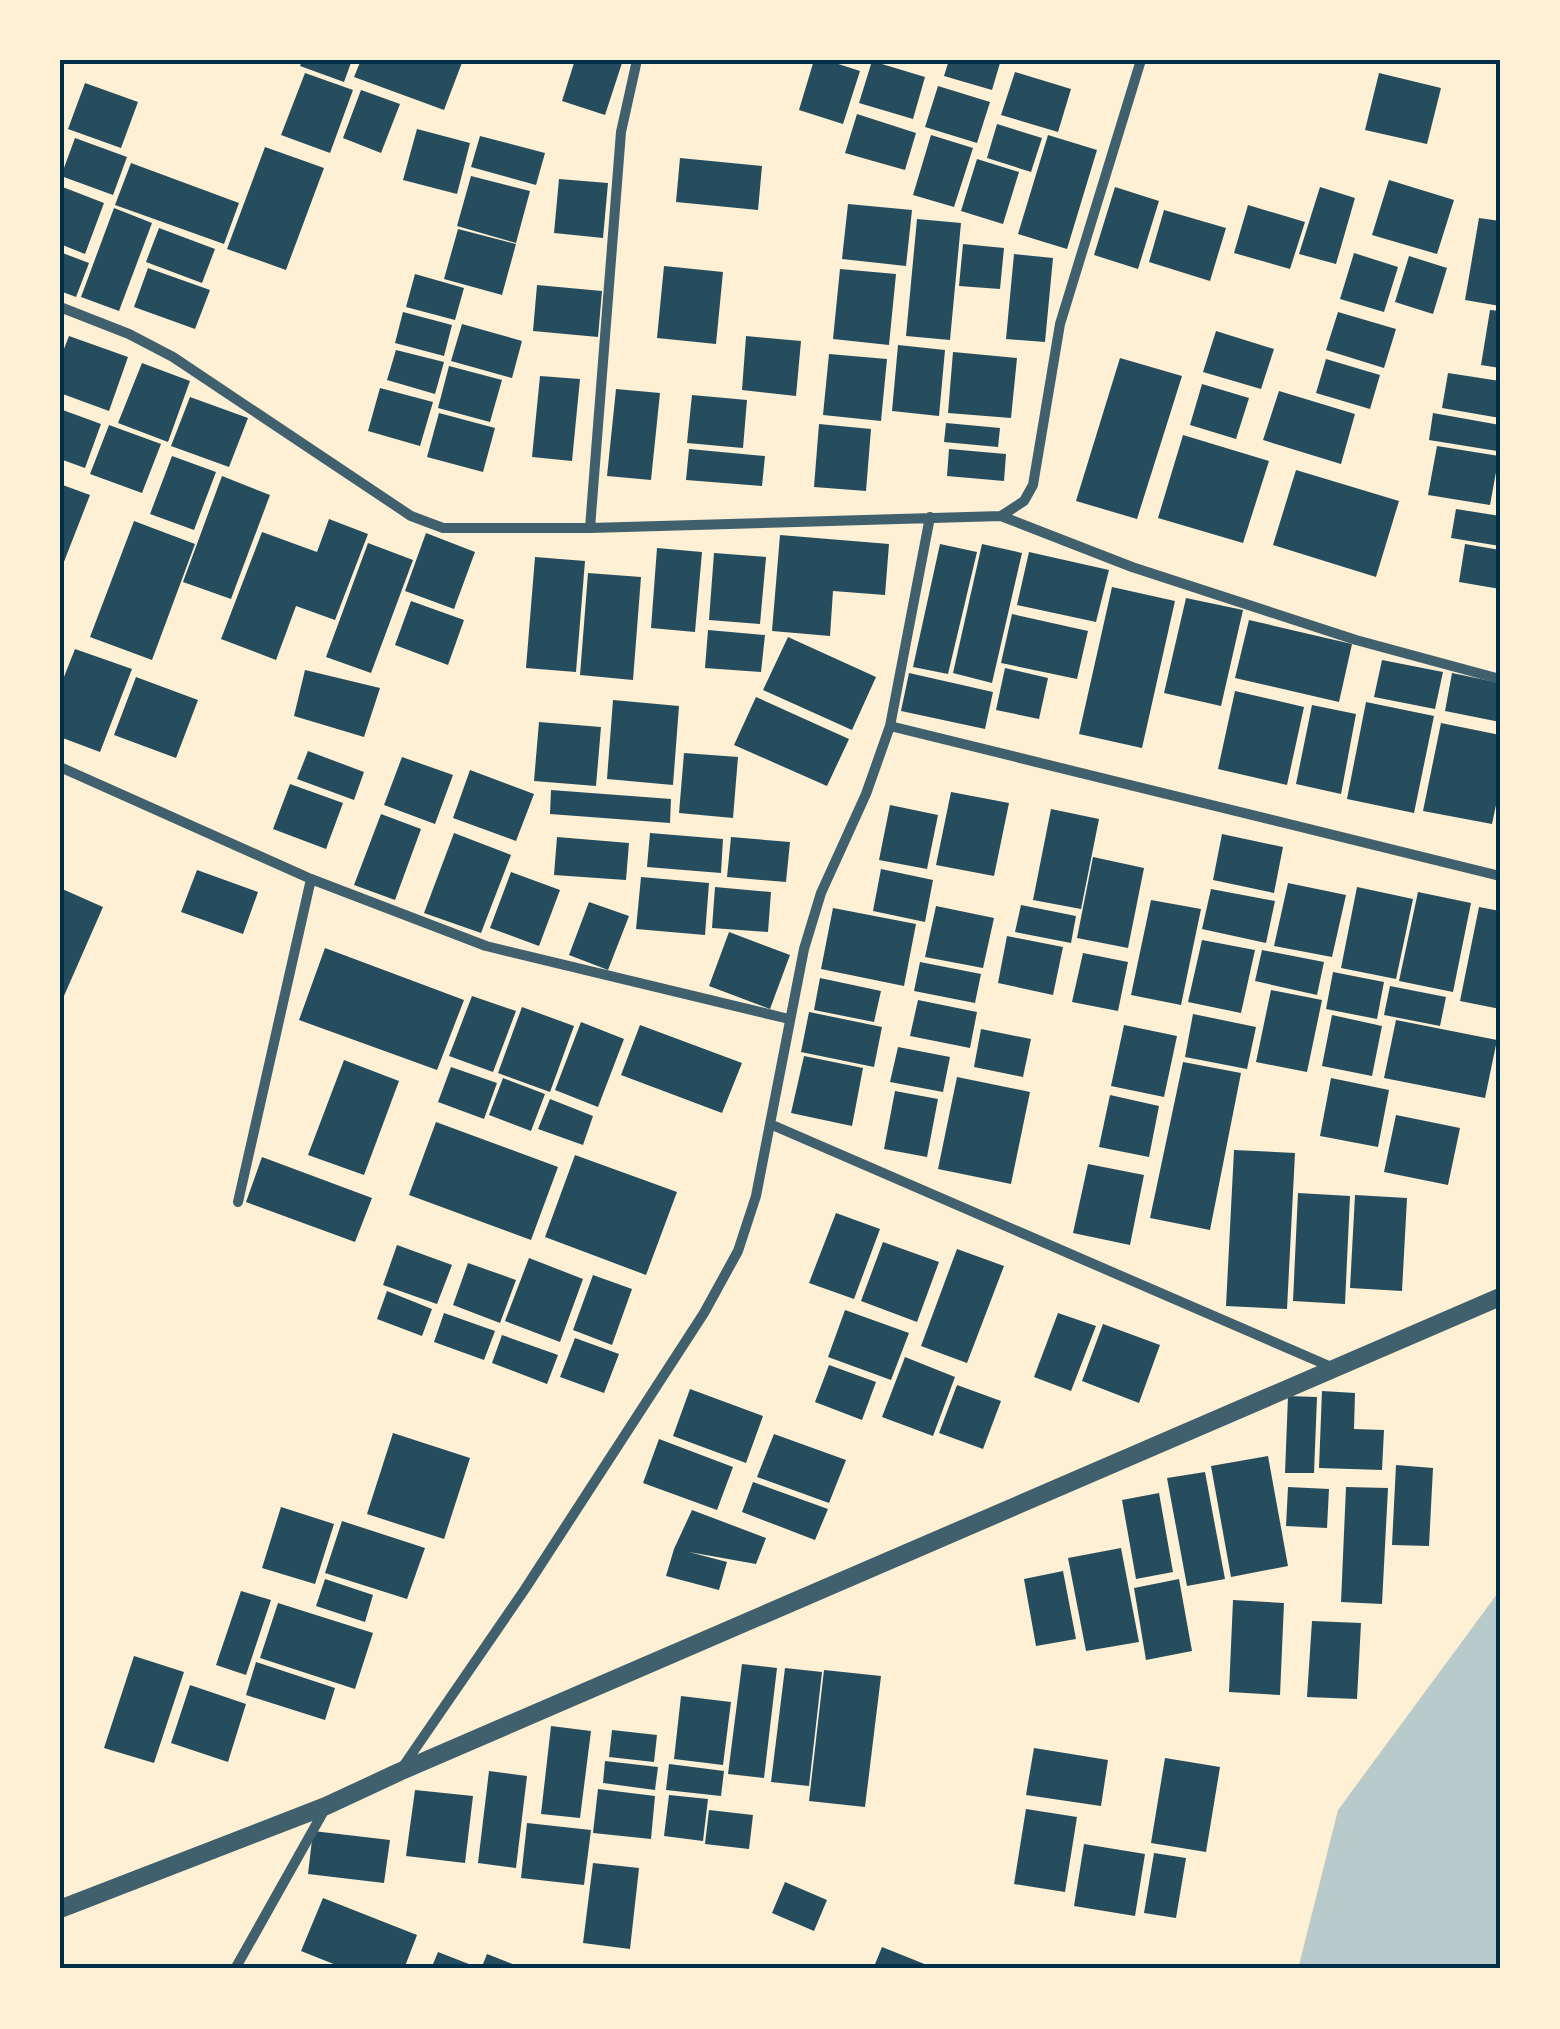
<svg xmlns="http://www.w3.org/2000/svg" width="1560" height="2029" font-family="Karla,sans-serif">
	<rect width="100%" height="100%" fill="#fdf0d5"/>
	<path fill="#b9caca" d="M1500,1590v379h-202l40,-159z"/>
	<path fill="#264d5e" d="M302,60h50l-8,22 -44,-16z
		M361,60h102l-19,50 -90,-33z
		M575,60h48l-18,55 -43,-14z
		M814,60h12l34,11 -17,53 -44,-14z
		M949,60l51,3 -8,27 -48,-14z
		M872,61l53,16 -12,42 -54,-16z
		M1015,72l56,17 -13,43 -57,-17z
		M305,73l48,17 -23,63 -49,-18z
		M1379,73l62,15 -14,56 -62,-14z
		M85,83l53,19 -17,46 -53,-19z
		M938,86l52,16 -13,41 -52,-16z
		M361,90l39,14 -19,49 -38,-15z
		M857,114l59,19 -11,37 -60,-17z
		M997,124l45,14 -11,34 -44,-14z
		M417,129l53,14 -13,51 -54,-14z
		M931,135l42,13 -19,59 -41,-12z
		M1048,135l49,15 -30,99 -49,-15z
		M480,136l65,17 -9,32 -65,-18z
		M75,138l52,19 -14,38 -52,-19z
		M265,147l59,21 -38,102 -59,-21z
		M680,158l82,8 -4,44 -82,-8z
		M977,159l42,13 -16,52 -42,-13z
		M131,163l108,40 -15,41 -109,-39z
		M471,176l59,15 -14,52 -59,-17z
		M559,179l49,4 -5,55 -49,-5z
		M1389,180l65,20 -17,54 -65,-19z
		M60,186l44,17 -19,51 -25,-10z
		M1115,187l44,14 -21,68 -44,-14z
		M1320,187l35,11 -19,66 -37,-10z
		M848,204l64,6 -6,56 -64,-7z
		M1248,205l57,17 -15,47 -56,-16z
		M114,208l38,15 -33,88 -38,-14z
		M1164,210l62,18 -16,53 -61,-19z
		M1479,218l21,3v85l-35,-6z
		M917,219l44,4 -11,117 -44,-4z
		M159,228l56,21 -13,34 -56,-21z
		M458,229l58,15 -14,51 -58,-16z
		M963,244l41,4 -4,41 -41,-3z
		M60,252l29,11 -13,34 -16,-6z
		M1354,253l44,14 -14,45 -44,-13z
		M1014,254l39,4 -8,84 -39,-3z
		M1409,256l38,12 -14,46 -38,-12z
		M664,266l59,6 -7,72 -59,-6z
		M148,268l62,22 -15,39 -61,-22z
		M840,269l56,5 -7,71 -56,-6z
		M415,274l49,14 -9,32 -49,-13z
		M537,285l65,6 -4,46 -65,-6z
		M1490,310l10,1v57l-19,-3z
		M403,312l49,13 -8,31 -49,-13z
		M1338,312l58,17 -12,39 -58,-18z
		M462,324l60,17 -10,37 -61,-17z
		M1216,331l58,18 -13,40 -58,-17z
		M69,336l59,21 -19,54 -49,-18v-34z
		M746,336l55,5 -5,55 -54,-6z
		M898,345l47,5 -6,66 -47,-5z
		M396,350l48,12 -9,32 -48,-14z
		M953,352l64,6 -6,60 -63,-5z
		M829,354l58,5 -6,62 -58,-6z
		M1120,358l62,18 -45,143 -61,-18z
		M1326,359l54,16 -10,34 -54,-16z
		M142,363l48,18 -22,61 -50,-19z
		M449,366l53,14 -12,42 -52,-14z
		M1448,373l52,8v37l-58,-10z
		M540,376l40,3 -8,82 -40,-4z
		M1202,384l47,14 -13,41 -46,-14z
		M380,388l53,14 -13,44 -52,-15z
		M616,389l44,4 -9,87 -44,-4z
		M1279,391l76,23 -14,50 -78,-24z
		M692,395l55,5 -4,48 -56,-5z
		M190,397l58,21 -19,49 -58,-21z
		M60,409l41,15 -16,44 -25,-9z
		M439,413l56,15 -12,44 -56,-15z
		M1433,413l67,12 -3,26 -68,-11z
		M946,423l54,5 -2,19 -54,-5z
		M819,424l52,5 -5,62 -52,-4z
		M109,425l52,19 -19,49 -52,-19z
		M1183,435l86,26 -26,82 -85,-25z
		M1437,446l62,10 -9,49 -62,-10z
		M689,449l76,7 -3,30 -76,-6z
		M949,449l57,5 -2,27 -57,-5z
		M172,456l44,16 -22,58 -44,-16z
		M1296,470l103,31 -23,76 -103,-32z
		M222,476l48,19 -39,104 -48,-17z
		M60,484l30,11 -30,77z
		M1456,509l44,7v30l-49,-8z
		M329,519l39,15 -33,86 -39,-14 -20,54 -55,-21 41,-107 55,20z
		M134,521l61,23 -43,116 -62,-23z
		M426,533l49,19 -21,57 -49,-18z
		M780,535l109,9 -4,51 -52,-4 -3,45 -58,-5z
		M368,543l45,17 -42,113 -45,-16z
		M940,544l37,8 -29,122 -35,-7z
		M982,544l40,9 -30,130 -39,-10z
		M1465,544l35,6v39l-41,-7z
		M657,548l45,4 -7,80 -44,-4z
		M1029,552l80,18 -13,52 -79,-17z
		M714,553l52,4 -6,67 -51,-4z
		M535,557l50,4 -9,111 -50,-4z
		M588,573l53,4 -8,103 -53,-5z
		M1112,587l63,14 -33,147 -63,-14z
		M1186,598l57,12 -22,96 -57,-13z
		M411,601l53,19 -16,45 -53,-20z
		M1012,614l76,17 -11,48 -76,-16z
		M1249,620l103,24 -13,58 -104,-24z
		M708,630l57,5 -4,37 -56,-4z
		M788,637l88,40 -24,53 -89,-40z
		M75,649l57,20 -32,83 -40,-15v-50z
		M1382,660l61,12 -8,37 -61,-12z
		M1005,668l43,10 -9,41 -43,-9z
		M305,670l75,18 -16,49 -70,-21z
		M909,673l84,19 -8,37 -84,-18z
		M1452,673l48,10v39l-55,-11z
		M136,677l62,23 -22,58 -62,-23z
		M1235,691l69,16 -17,78 -69,-16z
		M756,697l93,42 -22,47 -93,-41z
		M613,700l66,6 -6,79 -66,-6z
		M1366,702l68,14 -20,97 -67,-14z
		M1312,705l44,9 -15,80 -45,-10z
		M539,722l62,5 -5,59 -62,-5z
		M1441,723l59,12v51l-8,38 -69,-13z
		M308,751l56,21 -10,28 -57,-21z
		M684,753l54,4 -5,61 -54,-5z
		M402,757l51,18 -18,49 -51,-19z
		M470,770l64,24 -18,47 -63,-23z
		M290,784l53,19 -17,46 -53,-20z
		M551,790l120,9 -1,24 -120,-9z
		M951,792l58,11 -15,73 -58,-11z
		M890,805l48,10 -11,54 -48,-9z
		M1051,809l48,10 -18,90 -48,-9z
		M381,814l40,15 -26,71 -41,-15z
		M454,833l57,22 -30,78 -57,-20z
		M650,833l73,6 -2,34 -74,-6z
		M1222,834l61,13 -9,46 -61,-13z
		M557,837l72,6 -3,37 -72,-5z
		M731,837l59,5 -4,40 -59,-5z
		M1093,857l51,11 -16,80 -51,-10z
		M881,869l52,11 -8,42 -52,-11z
		M197,870l61,22 -15,42 -62,-22z
		M511,872l49,18 -21,56 -49,-18z
		M641,877l68,6 -4,52 -69,-6z
		M1288,883l58,12 -14,62 -58,-11z
		M715,887l56,5 -3,40 -56,-4z
		M1357,887l56,12 -17,80 -55,-11z
		M60,888l43,19 -43,98z
		M1211,889l64,12 -9,42 -64,-14z
		M1418,892l53,11 -18,89 -54,-11z
		M1151,900l50,9 -20,96 -50,-10z
		M589,902l40,14 -21,54 -39,-15z
		M1021,905l55,11 -5,27 -56,-11z
		M936,906l58,12 -11,50 -58,-11z
		M1479,907l21,4v98l-40,-8z
		M833,908l83,16 -12,62 -83,-17z
		M729,932l61,23 -20,54 -61,-23z
		M1007,936l56,11 -10,48 -55,-12z
		M1202,940l53,10 -14,63 -53,-11z
		M325,948l139,52 -27,70 -138,-50z
		M1262,950l62,12 -7,33 -62,-14z
		M1083,953l45,9 -10,49 -46,-9z
		M920,962l61,12 -6,29 -61,-12z
		M1333,972l51,10 -7,37 -51,-10z
		M820,978l61,13 -7,31 -60,-12z
		M1390,986l56,11 -6,29 -56,-11z
		M1271,990l51,10 -15,72 -51,-10z
		M472,996l44,15 -23,61 -44,-16z
		M918,1000l59,12 -7,36 -60,-12z
		M522,1007l52,19 -24,66 -52,-19z
		M809,1012l73,15 -8,40 -73,-15z
		M1193,1014l63,13 -9,42 -62,-12z
		M1332,1015l50,11 -10,50 -50,-10z
		M1396,1020l101,20 -12,58 -101,-20z
		M581,1022l43,17 -26,68 -43,-17z
		M640,1025l102,38 -20,50 -101,-38z
		M1124,1025l53,11 -13,61 -53,-11z
		M981,1029l50,10 -8,38 -49,-10z
		M898,1047l52,10 -7,35 -53,-10z
		M804,1056l59,12 -11,58 -61,-13z
		M344,1060l55,21 -35,94 -56,-20z
		M1183,1062l58,11 -31,157 -60,-12z
		M451,1067l46,16 -13,36 -46,-17z
		M957,1077l73,15 -19,92 -73,-15z
		M503,1078l42,16 -14,37 -42,-16z
		M1331,1078l58,12 -11,57 -58,-11z
		M895,1091l43,8 -11,58 -43,-8z
		M1110,1095l49,11 -10,51 -50,-10z
		M550,1099l43,17 -10,29 -45,-16z
		M1396,1115l64,13 -12,57 -64,-13z
		M436,1122l122,45 -27,73 -122,-45z
		M1234,1150l61,3 -8,156 -61,-3z
		M575,1155l102,37 -31,83 -101,-38z
		M262,1157l110,41 -17,44 -109,-40z
		M1088,1164l56,11 -14,70 -57,-12z
		M1298,1193l52,3 -5,108 -52,-3z
		M1355,1195l52,3 -5,93 -52,-3z
		M836,1213l44,16 -26,70 -45,-16z
		M883,1242l56,20 -22,60 -56,-21z
		M397,1245l55,20 -15,39 -54,-19z
		M957,1249l47,17 -37,97 -46,-17z
		M529,1258l54,21 -23,63 -55,-21z
		M468,1263l48,17 -16,43 -47,-18z
		M593,1275l39,14 -20,56 -39,-15z
		M387,1291l45,18 -10,27 -45,-17z
		M845,1310l64,23 -18,47 -63,-23z
		M444,1313l51,18 -11,29 -50,-18z
		M1058,1313l38,13 -25,65 -37,-14z
		M1103,1324l57,21 -21,58 -57,-22z
		M502,1335l56,20 -11,29 -55,-21z
		M575,1338l44,16 -15,39 -44,-16z
		M905,1357l50,20 -22,59 -51,-19z
		M829,1365l47,17 -14,38 -47,-18z
		M957,1385l44,16 -18,48 -44,-16z
		M690,1389l73,27 -17,47 -73,-27z
		M1322,1391l33,2 -1,36 30,1 -2,40 -63,-2z
		M1288,1396l29,1 -3,76h-29z
		M393,1433l77,25 -26,81 -77,-25z
		M774,1434l72,26 -17,43 -72,-26z
		M659,1439l74,28 -16,43 -74,-27z
		M1268,1456l20,110 -57,11 -20,-111z
		M1396,1465l37,3 -4,78 -37,-1z
		M1205,1472l20,107 -38,7 -20,-108z
		M753,1482l75,27 -13,31 -73,-28z
		M1288,1487l41,2 -2,39 -41,-2z
		M1346,1487l42,1 -6,116 -41,-2z
		M1159,1493l14,79 -37,7 -14,-79z
		M281,1507l53,17 -19,60 -53,-16z
		M692,1510l74,28 -10,26 -67,-12 38,10 -8,28 -53,-14 8,-27z
		M342,1521l83,27 -18,51 -82,-26z
		M1121,1548l18,94 -53,9 -18,-93z
		M1063,1571l13,68 -40,7 -12,-67z
		M325,1579l48,16 -8,27 -49,-16z
		M1179,1579l13,72 -46,9 -12,-72z
		M241,1591l30,9 -25,75 -30,-10z
		M1233,1600l51,3 -4,92 -51,-3z
		M278,1603l95,30 -18,56 -95,-31z
		M1312,1621l49,2 -4,76 -50,-2z
		M134,1656l50,16 -30,91 -50,-15z
		M256,1662l79,26 -10,32 -79,-25z
		M742,1664l35,4 -13,110 -36,-4z
		M785,1668l37,4 -13,114 -38,-4z
		M824,1670l57,6 -16,131 -56,-6z
		M190,1685l56,19 -18,58 -57,-19z
		M681,1696l50,6 -8,63 -49,-6z
		M551,1726l40,5 -11,87 -39,-4z
		M612,1730l45,5 -3,27 -45,-5z
		M1034,1748l74,12 -7,46 -75,-11z
		M1165,1758l55,9 -14,85 -55,-9z
		M605,1761l53,6 -3,23 -52,-7z
		M669,1764l55,7 -3,25 -55,-6z
		M489,1771l38,5 -11,92 -38,-5z
		M598,1789l57,7 -4,43 -58,-6z
		M415,1790l58,6 -8,67 -59,-7z
		M669,1795l39,4 -5,42 -39,-5z
		M1026,1809l51,8 -12,75 -51,-8z
		M709,1810l44,5 -4,34 -44,-5z
		M527,1823l64,7 -7,55 -63,-7z
		M313,1831l77,9 -6,43 -76,-9z
		M1084,1844l61,10 -10,62 -61,-10z
		M1154,1853l32,5 -10,60 -32,-5z
		M593,1863l46,5 -9,81 -47,-6z
		M785,1882l42,18 -13,31 -42,-18z
		M323,1898l94,37 -13,34h-58l-45,-18z
		M882,1947l55,22h-64z
		M438,1952l36,14 -1,3h-42z
		M487,1954l38,15h-44z"/>
	<g fill="none" stroke-linecap="round" stroke-linejoin="round">
		<path stroke="#3f606c" stroke-width="10" d="M60,307l69,27 44,23 238,159 32,12h147l411,-12 23,-15 9,-16 27,-161 81,-264
			M1001,516l131,51 224,73 144,39
			M590,528l31,-396 16,-72
			M890,726l610,150
			M60,767l251,112 175,67 303,73
			M770,1124l566,245
			M238,1202l73,-323
			M402,1768l123,-179 179,-276 34,-62 18,-55 48,-247 17,-56 45,-99 24,-68 40,-209
			M235,1969l91,-162"/>
		<path stroke="#3f606c" stroke-width="18" d="M60,1909l266,-103 73,-34 1101,-475"/>
	</g>
	<rect width="1560" height="2029" fill="none" stroke="#fdf0d5" stroke-width="125"/>
	<rect x="62" y="62" width="1436" height="1904" fill="none" stroke="#003049" stroke-width="4"/>
</svg>
